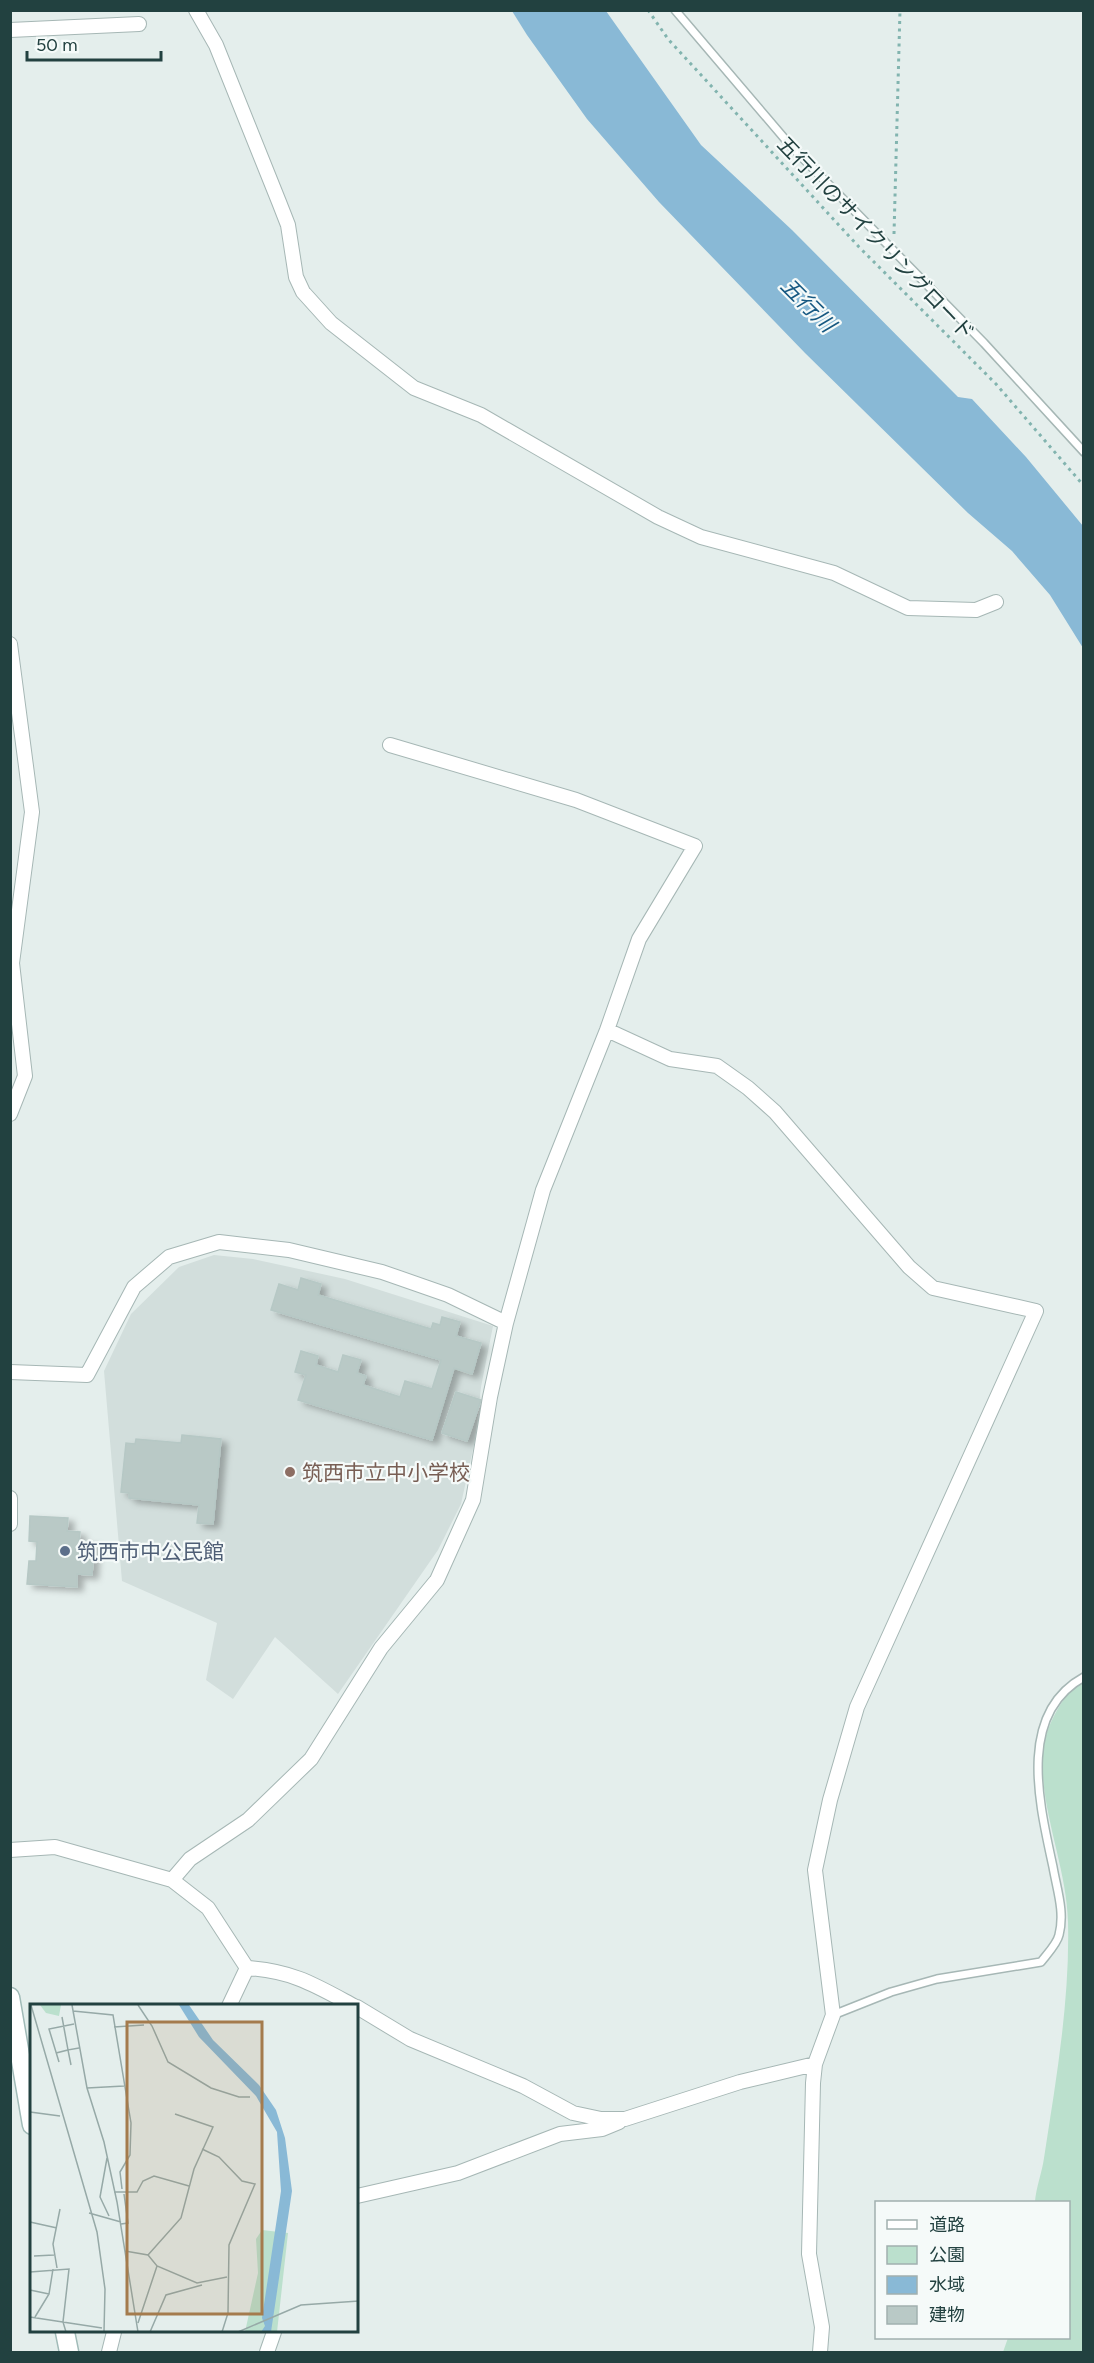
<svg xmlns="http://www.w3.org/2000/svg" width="1094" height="2363" font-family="Figtree,'Noto Sans JP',sans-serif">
	<defs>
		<filter id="shadow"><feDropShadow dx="6" dy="4" stdDeviation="3" flood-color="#0004"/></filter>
	</defs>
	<rect width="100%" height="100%" fill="#e4eeec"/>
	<path fill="#d2dedc" d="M214,1255l39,4 92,20 148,47 -12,61 -6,53 -14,64 -23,46 -100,144 -63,-57 -42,62 -27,-19 11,-57 -95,-42 -18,-210 27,-57 48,-47z"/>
	<path fill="#bbe0cd" d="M1083,1683v669h-80l5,-14h60v-136h-33c1,-15 7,-29 9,-44 12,-78 26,-157 24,-236 -1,-56 -30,-116 -25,-172 2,-20 20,-60 40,-67z"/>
	<path fill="#89b9d6" d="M512,11h94l95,134 91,85 166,167 14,2 54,58 57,69v122l-33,-53 -38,-44 -44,-38 -163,-160 -146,-151 -72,-83 -60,-84z"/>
	<path fill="#b9c9c6" stroke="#b6c8c5" stroke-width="1.5" filter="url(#shadow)" d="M301,1278l20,6 -3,11 113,34 2,-6 7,2 2,-8 18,5 -4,14 25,7 -9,31 -18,-6 -22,72 -134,-40 8,-25 -11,-3 6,-21 17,5 -2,9 22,7 5,-17 18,5 -4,13 9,3 -3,9 37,12 5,-16 27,8 9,-29 -170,-50 8,-26 19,6z
		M456,1392l25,8 -14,41 -25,-8z
		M182,1435l39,4 -8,85 -16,-1 2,-18 -70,-7v-5l-8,-1 5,-49 9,1 1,-5 45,4z
		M30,1516l38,2 -1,13 13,1 -1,9 15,1 -2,33 -15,-1v13l-50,-3 2,-23h7l1,-19 -8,-1z"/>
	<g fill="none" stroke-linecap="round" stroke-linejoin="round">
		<defs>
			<path id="lane" d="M675,10l115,135 194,198 100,109
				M833,2015l58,-23 46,-13 104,-17c6,-8 16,-18 18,-27 6,-23 -2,-45 -6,-68 -13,-61 -37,-153 31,-190"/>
			<path id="street" d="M196,10l20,35 63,157 9,23 8,52 7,15 28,31 83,65 67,27 177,102 43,20 133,36 74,35 68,2 20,-8
				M10,30l129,-6
				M10,644l22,168 -20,151 13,113 -15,38
				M607,1030l63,29 47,7 31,22 27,24 134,155 24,21 103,23 -179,396 -27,93 -15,70 18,145 -18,49 -2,19 -4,171 13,73 -2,25
				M10,1372l77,3 47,-88 35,-30 50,-15 70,8 93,22 66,23 58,28
				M10,1498v26
				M10,1850l45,-3 117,33 36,28 39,60
				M172,1880l18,-21 58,-39 63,-61 70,-111 56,-68 36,-80 17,-103 16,-74 37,-133 64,-160 32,-91 56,-93 -119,-46 -186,-55
				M247,1968c46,3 68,17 107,38
				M229,2006l18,-38
				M357,2007l53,32 113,47 50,27 28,6h24l115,-37 75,-18
				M357,2196l101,-23 102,-39 42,-5 17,-7
				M109,2352l5,-20
				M267,2352l7,-20"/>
			<path id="secondary" d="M10,1997l22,128
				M65,2332l4,20"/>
		</defs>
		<use href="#lane" stroke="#a6b7b5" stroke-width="10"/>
		<use href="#street" stroke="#a6b7b5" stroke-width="16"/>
		<use href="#secondary" stroke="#a1bbb8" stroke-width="21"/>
		<path stroke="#82b4af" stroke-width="3" stroke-dasharray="3 4.5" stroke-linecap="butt" d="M648,10l20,29 191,208 137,137 88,102
			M894,234l6,-224"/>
		<use href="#lane" stroke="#fff" stroke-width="7"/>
		<use href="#street" stroke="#fff" stroke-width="14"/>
		<use href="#secondary" stroke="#fff" stroke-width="18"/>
	</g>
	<circle fill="#8d6e63" stroke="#f5faf9" stroke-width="2" cx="290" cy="1472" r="6"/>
	<circle fill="#5c6f8a" stroke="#f5faf9" stroke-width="2" cx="65" cy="1551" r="6"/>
	<g text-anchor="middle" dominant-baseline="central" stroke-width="4.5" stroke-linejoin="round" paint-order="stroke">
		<g font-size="21" fill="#224140" stroke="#f5faf9">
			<text transform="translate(876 238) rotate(46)">五行川のサイクリングロード</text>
		</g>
		<g font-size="21" fill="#785e54" stroke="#f5faf9" text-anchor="start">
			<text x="302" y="1472">筑西市立中小学校</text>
		</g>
		<g font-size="21" fill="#4e5e75" stroke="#f5faf9" text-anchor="start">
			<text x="77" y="1551">筑西市中公民館</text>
		</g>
		<g font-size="22" font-style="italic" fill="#175982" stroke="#f5faf9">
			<text transform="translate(808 305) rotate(45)">五行川</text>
		</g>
	</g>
	<g transform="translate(30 2004)">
		<rect width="328" height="328" fill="#e4eeec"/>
		<path d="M10,1h21l-2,11 -13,-3zM232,226l26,3 -11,99h-32l13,-59 -2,-34z" fill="#bbe0cd"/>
		<path d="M149,1h10l24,35 46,45 17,25 9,28 7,53 -21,141h-10l4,-6 -3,-8 19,-127 -4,-59 -21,-36 -57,-59z" fill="#89b9d6"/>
		<path fill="none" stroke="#96a9a7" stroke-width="1.5" d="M1,1l66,227 8,57 -1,43M42,1l15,83 17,54 13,60 21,130M108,1l14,21 16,36 43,26 28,9h11M43,7l40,4 18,108 -1,32 -10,17 2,17M32,13l6,33 11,-2M84,23l30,-2M26,49l12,-3 3,15M29,58l-10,-33 25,-5M57,84l37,-2M0,108l30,4M172,145l17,8 23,24 13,3 -26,61 -1,68 -6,19M77,154l-7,39 9,19M84,188h23l6,-11 11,-5 35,10M59,209l32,9M0,218l27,6M91,220l7,-1 -4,-29M95,247l23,4 9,11 40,17 30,-6M118,251l33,-37 13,-49 19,-42 -38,-13M4,252l20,-1M27,264l-4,-24 7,-35M0,268l39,-3 -6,53 3,10M0,286l19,4M0,313l72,11M5,313l14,-23 4,-25M108,319l19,-57M120,328l16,-37 36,-10M208,328l63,-27 58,-4"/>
		<path fill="#a47b4d" fill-opacity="0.15" stroke="#a47b4d" stroke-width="3" d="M97,18h135v292h-135z"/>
		<rect width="328" height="328" fill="none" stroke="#224140" stroke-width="3"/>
	</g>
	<rect width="1094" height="2363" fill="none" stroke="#224140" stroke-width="24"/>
	<rect x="875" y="2201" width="195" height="138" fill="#f5faf9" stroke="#a1b0af" stroke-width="1.5"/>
	<rect x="887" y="2220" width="30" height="9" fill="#ffffff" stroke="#a1b0af" stroke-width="1.5"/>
	<text x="929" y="2231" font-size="18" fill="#224140">道路</text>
	<rect x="887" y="2246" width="30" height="18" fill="#bbe0cd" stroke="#a1b0af" stroke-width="1.5"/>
	<text x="929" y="2261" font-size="18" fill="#224140">公園</text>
	<rect x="887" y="2276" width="30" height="18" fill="#89b9d6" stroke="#a1b0af" stroke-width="1.5"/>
	<text x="929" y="2291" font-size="18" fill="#224140">水域</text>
	<rect x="887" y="2306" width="30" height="18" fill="#b9c9c6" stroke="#a1b0af" stroke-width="1.5"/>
	<text x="929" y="2321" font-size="18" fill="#224140">建物</text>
	<path d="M27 51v9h134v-9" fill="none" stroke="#224140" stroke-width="3"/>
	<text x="36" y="51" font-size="18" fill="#224140" stroke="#f5faf9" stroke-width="4.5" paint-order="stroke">50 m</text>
</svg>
